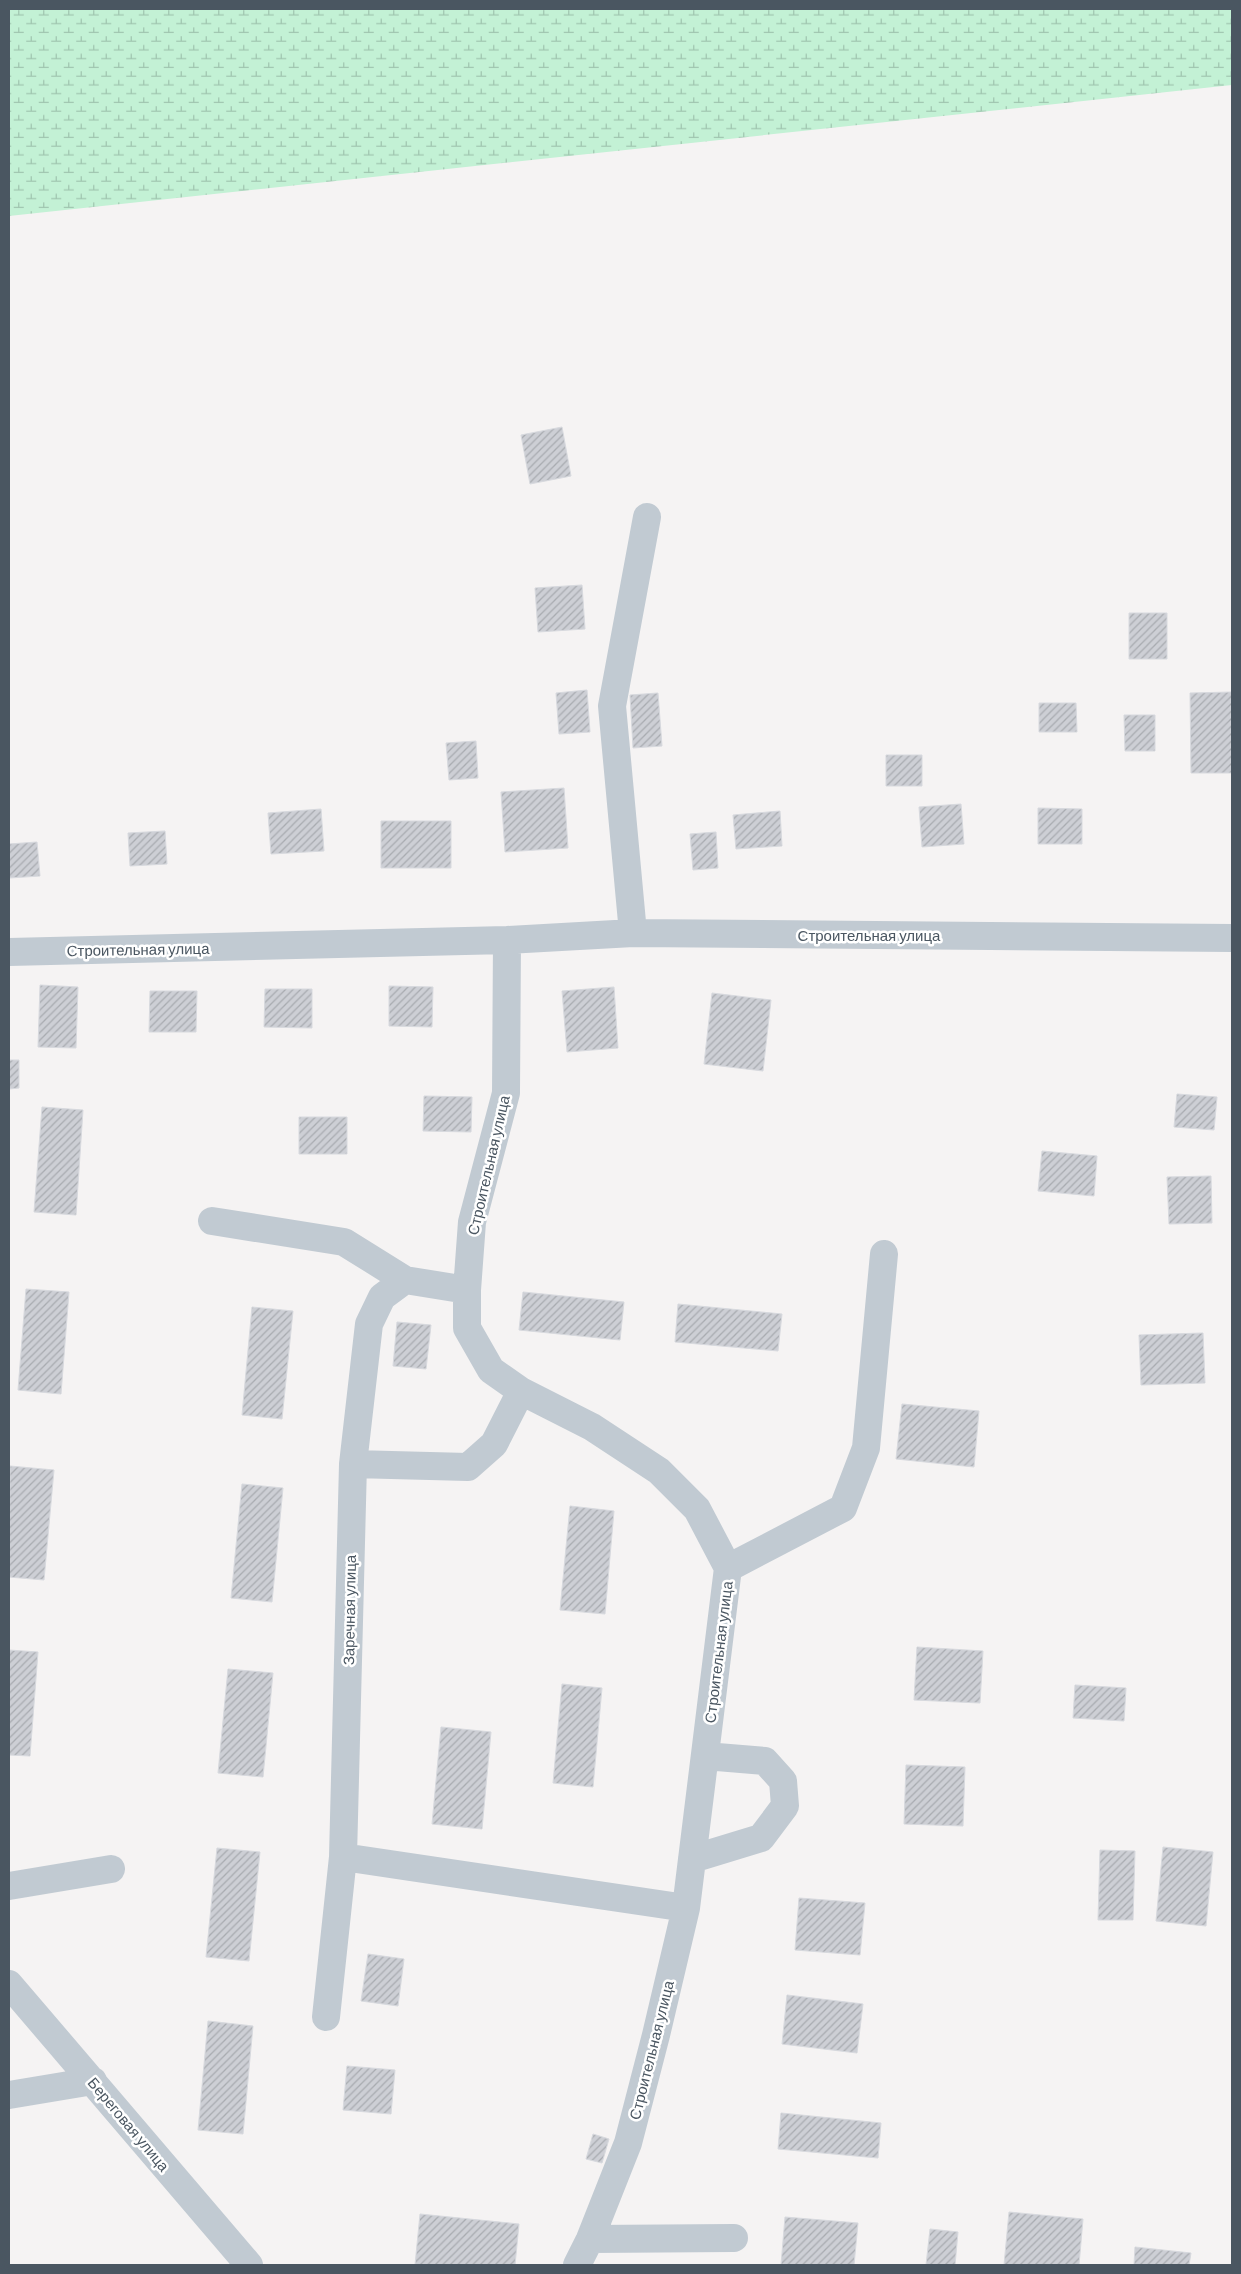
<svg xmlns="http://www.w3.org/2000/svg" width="1241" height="2274" font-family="Barlow,sans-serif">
	<defs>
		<pattern id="wetland-marsh" width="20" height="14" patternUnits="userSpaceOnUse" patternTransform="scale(1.25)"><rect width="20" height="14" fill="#c3f1d5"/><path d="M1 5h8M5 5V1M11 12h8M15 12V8" fill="none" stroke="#a0c6b0"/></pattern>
		<pattern id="building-hatch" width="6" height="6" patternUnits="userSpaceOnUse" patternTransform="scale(1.25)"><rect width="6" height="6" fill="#cdcfd5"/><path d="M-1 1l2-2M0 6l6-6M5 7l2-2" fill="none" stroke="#a8abb0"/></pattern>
	</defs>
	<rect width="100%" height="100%" fill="#f5f3f3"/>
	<path fill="url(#wetland-marsh)" d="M9,9h1223v76l-1223,131z"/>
	<path fill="url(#building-hatch)" stroke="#d7d9de" d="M562,427l9,49 -41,8 -9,-49z
		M582,585l3,44 -47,3 -3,-44z
		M1129,613h38v46h-38z
		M587,690l3,42 -31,2 -3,-41z
		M1232,692v81h-41l-1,-80z
		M658,693l4,53 -29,2 -3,-53z
		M1039,703h37l1,29h-38z
		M1124,715h31v36h-30z
		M476,741l2,37 -29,2 -3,-37z
		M886,755h36v31h-36z
		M564,788l4,60 -63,4 -4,-60z
		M961,804l3,40 -42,3 -3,-40z
		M1038,808l44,1v35h-44z
		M321,809l3,42 -53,3 -3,-41z
		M780,811l2,35 -46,3 -3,-34z
		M381,821h70v47h-70z
		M165,831l2,33 -37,2 -2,-33z
		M716,832l2,36 -25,2 -3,-36z
		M37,842l3,34 -31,2v-34z
		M40,985l38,2 -2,61 -38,-1z
		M389,986l44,1 -1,40 -43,-1z
		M614,987l4,61 -51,4 -5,-61z
		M265,989h47v39l-48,-1z
		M150,991h47l-1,41h-47z
		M712,993l59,7 -8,71 -59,-7z
		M9,1060h10v28l-10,1z
		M1177,1094l40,3 -3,33 -40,-3z
		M424,1096l48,1 -1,35 -48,-1z
		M42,1107l41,3 -7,105 -42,-3z
		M299,1117h48v37h-48z
		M1042,1151l55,5 -3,40 -56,-5z
		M1211,1176l1,47 -43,1 -2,-47z
		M26,1289l43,3 -8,102 -43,-4z
		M523,1292l101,10 -4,38 -101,-10z
		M678,1304l104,10 -4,37 -103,-9z
		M252,1307l41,4 -11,108 -40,-4z
		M397,1322l34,3 -5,44 -33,-3z
		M1203,1333l2,50 -64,2 -2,-50z
		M902,1404l77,7 -5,56 -78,-8z
		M10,1466l44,4 -10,110 -35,-3z
		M242,1484l41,4 -11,114 -41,-4z
		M570,1506l44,5 -9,103 -45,-4z
		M917,1647l66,4 -3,52 -66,-3z
		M9,1650l29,2 -8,104 -21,-1z
		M228,1669l45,4 -10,104 -45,-4z
		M562,1684l40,4 -9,99 -40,-4z
		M1075,1685l51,3 -2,33 -51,-3z
		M441,1727l50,5 -9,97 -50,-5z
		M906,1765l59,2 -2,59 -59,-2z
		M1163,1847l50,5 -7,74 -50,-5z
		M217,1848l43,4 -11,109 -43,-4z
		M1100,1850l35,1 -2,69h-35z
		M799,1898l66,5 -5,52 -65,-5z
		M368,1954l36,5 -6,47 -37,-5z
		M787,1995l76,9 -6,49 -75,-9z
		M208,2021l45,5 -10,108 -45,-4z
		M347,2066l48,4 -4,44 -48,-4z
		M781,2113l100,10 -3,35 -100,-9z
		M593,2134l16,5 -7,24 -16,-4z
		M1009,2212l74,7 -4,46h-75z
		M420,2214l99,10 -4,41h-100z
		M785,2217l73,6 -4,42h-73z
		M930,2229l28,3 -3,33h-29z
		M1135,2247l56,6 -2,12h-55z"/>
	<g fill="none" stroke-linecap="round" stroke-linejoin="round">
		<path stroke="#c1cad2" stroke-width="28" d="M633,933l-21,-227 35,-189
			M507,940l-1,153 -34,129 -5,68v38l24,42 30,21 71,36 67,44 38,38 31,59 -42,340 -30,127 -28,108 -38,96 -13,26
			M9,952l498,-12 126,-7 599,5
			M212,1221l132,21 61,38
			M353,1464l115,3 26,-23 27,-53
			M728,1568l115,-60 23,-60 18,-194
			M343,1857l343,51
			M692,1859l69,-21 24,-32 -2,-25 -18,-20 -60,-5
			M9,1886l102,-17
			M9,1984l240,281
			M326,2017l17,-160 10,-393 16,-140 13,-27 23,-17 62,10
			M9,2095l84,-14
			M590,2239l144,-1"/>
	</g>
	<g text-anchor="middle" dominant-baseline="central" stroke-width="5" stroke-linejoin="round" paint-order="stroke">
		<g font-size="15" fill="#4a5661" stroke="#fff">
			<text x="869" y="935">Строительная улица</text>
			<text transform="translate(138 949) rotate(-1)">Строительная улица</text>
			<text transform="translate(488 1165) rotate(-77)">Строительная улица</text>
			<text transform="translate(349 1610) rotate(-89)">Заречная улица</text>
			<text transform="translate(718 1652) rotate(-83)">Строительная улица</text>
			<text transform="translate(651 2050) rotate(-76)">Строительная улица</text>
			<text transform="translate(129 2124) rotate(50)">Береговая улица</text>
		</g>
	</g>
	<rect width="1241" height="2274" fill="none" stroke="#4a5661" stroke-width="20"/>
</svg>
